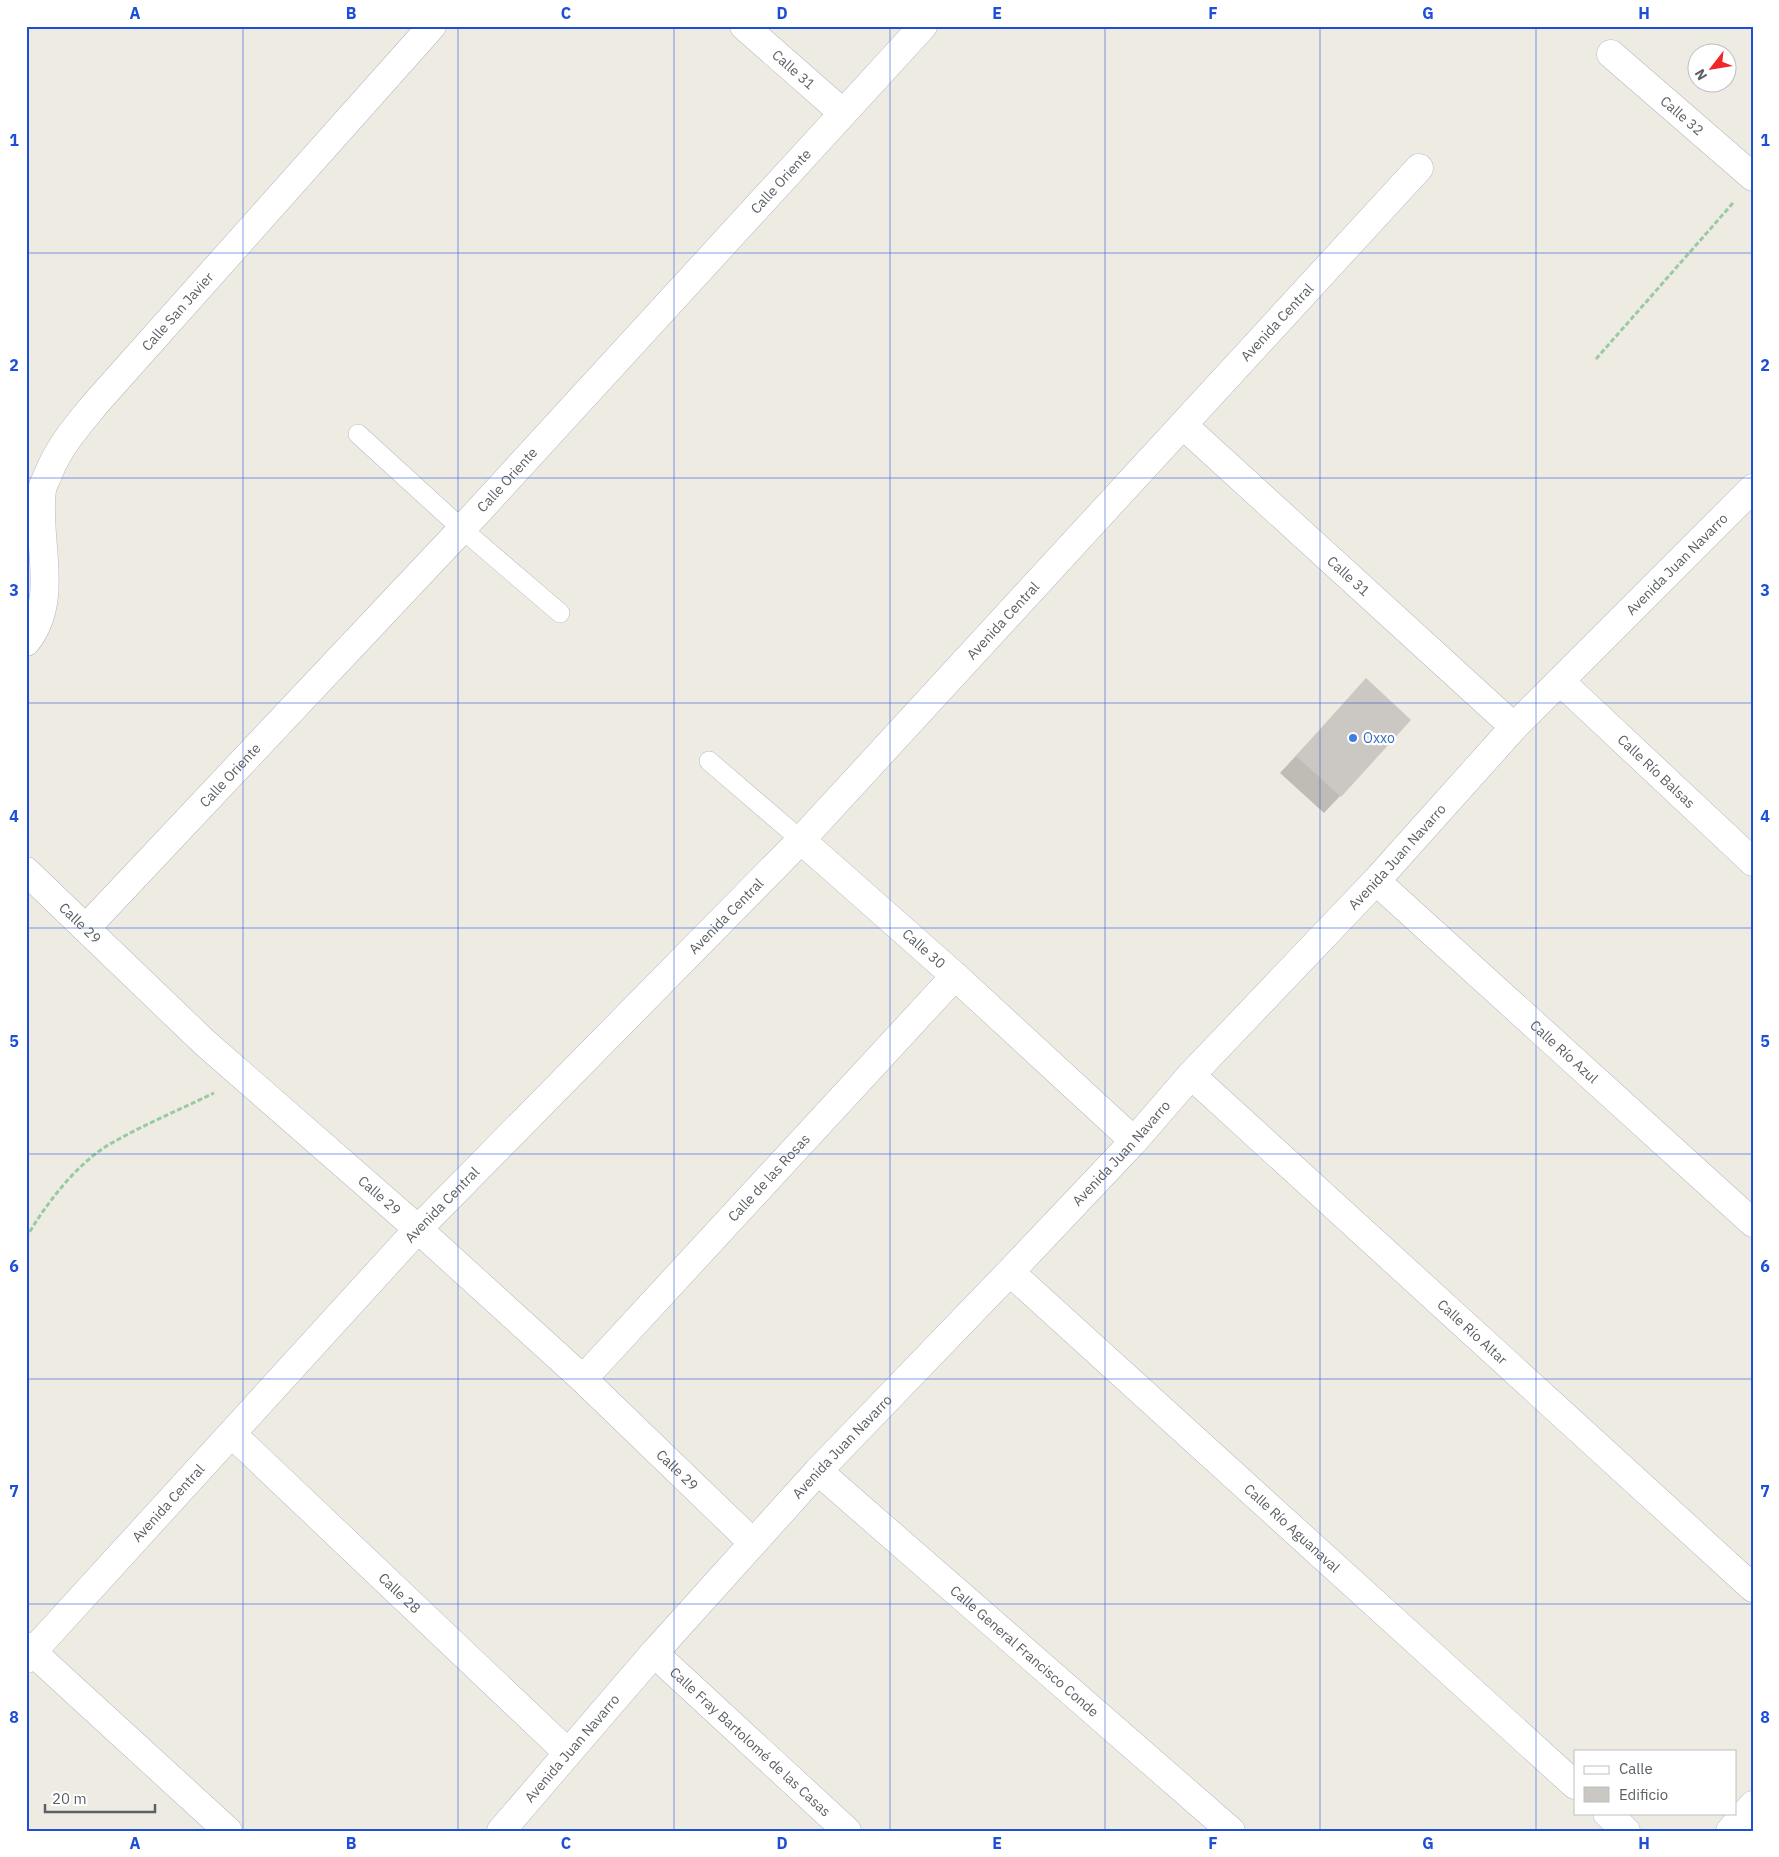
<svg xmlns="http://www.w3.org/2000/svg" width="1779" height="1857" font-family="'IBM Plex Sans',sans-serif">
	<rect width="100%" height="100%" fill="#eeebe3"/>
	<path fill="#0003" d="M1366,680l-26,116 -16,17 -44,-40z"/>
	<path fill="#cbc7c2" d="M1366,678l45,42 -70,77 -45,-41z"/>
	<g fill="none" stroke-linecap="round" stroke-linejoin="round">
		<defs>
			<path id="service" d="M358,434l104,95 98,84
				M709,761l92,79"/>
			<g id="minor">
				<path id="s1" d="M744,26l99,87"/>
				<path id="s2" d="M1611,54l142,123"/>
				<path id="s3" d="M1183,425l331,302"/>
				<path id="s4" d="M26,642c35,-43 9,-103 16,-152 1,-6 5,-12 7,-18 11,-27 29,-47 47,-69l336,-377"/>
				<path id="s5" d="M1560,681l193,181"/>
				<path id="s6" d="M801,840l154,136 179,165"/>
				<path id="s7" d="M26,871l178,171 214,187 165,150 170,164"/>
				<path id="s8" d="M1376,881l377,342"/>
				<path id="s9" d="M86,928l376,-399 461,-503"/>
				<path id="s10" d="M1191,1075l562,513"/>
				<path id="s11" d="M1010,1272l565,513"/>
				<path id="s12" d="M583,1379l372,-403"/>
				<path id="s13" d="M232,1434l335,318"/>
				<path id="s14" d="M818,1471l413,360"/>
				<path d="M26,1646l202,185"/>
				<path id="s15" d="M654,1653l193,178"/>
				<path id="s16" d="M26,1659l392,-430 383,-389 618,-672"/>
				<path d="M1607,1813l19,18"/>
				<path d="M1730,1831l23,-26"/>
			</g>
			<g id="secondary">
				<path id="s17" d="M501,1831l153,-178 164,-182 192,-199 124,-131 57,-66 185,-194 138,-154 239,-239"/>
			</g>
		</defs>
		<use href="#service" stroke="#b5b9be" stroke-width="20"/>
		<use href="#minor" stroke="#b5b9be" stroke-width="29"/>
		<use href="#secondary" stroke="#b4b9be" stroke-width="29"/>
		<path stroke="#98cba2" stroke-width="3" stroke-dasharray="5 2.5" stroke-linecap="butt" d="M1596,359l137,-156
			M26,1238c19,-33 51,-75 84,-94 33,-19 69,-34 104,-51"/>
		<use href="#service" stroke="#fff" stroke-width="19"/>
		<use href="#minor" stroke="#fff" stroke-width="28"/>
		<use href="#secondary" stroke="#fff" stroke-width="28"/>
	</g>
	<path fill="none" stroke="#1d4ed8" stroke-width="1" stroke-opacity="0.55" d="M243,26v1805M458,26v1805M674,26v1805M890,26v1805M1105,26v1805M1320,26v1805M1536,26v1805M26,253h1727M26,478h1727M26,703h1727M26,928h1727M26,1154h1727M26,1379h1727M26,1604h1727"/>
	<circle fill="#3f7fe0" stroke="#fff" stroke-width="2" cx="1353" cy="738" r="5"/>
	<g text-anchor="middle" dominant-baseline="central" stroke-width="4.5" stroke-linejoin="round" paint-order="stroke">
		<g font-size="14" fill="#5b6064" stroke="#fff">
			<text stroke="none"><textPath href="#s1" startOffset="66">Calle 31</textPath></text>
			<text stroke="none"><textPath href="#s2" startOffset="94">Calle 32</textPath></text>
			<text stroke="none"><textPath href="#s9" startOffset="1020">Calle Oriente</textPath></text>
			<text stroke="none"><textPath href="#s4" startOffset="382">Calle San Javier</textPath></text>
			<text stroke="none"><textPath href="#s16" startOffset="1831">Avenida Central</textPath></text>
			<text stroke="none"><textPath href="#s9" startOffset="615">Calle Oriente</textPath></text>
			<text stroke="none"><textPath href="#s17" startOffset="1729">Avenida Juan Navarro</textPath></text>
			<text stroke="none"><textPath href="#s3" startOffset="224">Calle 31</textPath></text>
			<text stroke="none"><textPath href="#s16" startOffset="1426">Avenida Central</textPath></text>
			<text stroke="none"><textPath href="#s5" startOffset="132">Calle Río Balsas</textPath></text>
			<text stroke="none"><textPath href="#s9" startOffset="210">Calle Oriente</textPath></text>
			<text stroke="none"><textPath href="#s17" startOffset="1324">Avenida Juan Navarro</textPath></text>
			<text stroke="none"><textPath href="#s16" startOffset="1021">Avenida Central</textPath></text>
			<text stroke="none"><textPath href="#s7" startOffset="75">Calle 29</textPath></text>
			<text stroke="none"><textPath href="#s6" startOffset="164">Calle 30</textPath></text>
			<text stroke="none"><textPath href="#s8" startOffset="254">Calle Río Azul</textPath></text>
			<text stroke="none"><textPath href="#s17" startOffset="919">Avenida Juan Navarro</textPath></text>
			<text stroke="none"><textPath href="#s12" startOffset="274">Calle de las Rosas</textPath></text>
			<text stroke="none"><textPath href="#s7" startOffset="480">Calle 29</textPath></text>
			<text stroke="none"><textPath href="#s16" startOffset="616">Avenida Central</textPath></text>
			<text stroke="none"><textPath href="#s10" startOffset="381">Calle Río Altar</textPath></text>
			<text stroke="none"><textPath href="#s17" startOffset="514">Avenida Juan Navarro</textPath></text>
			<text stroke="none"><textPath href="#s7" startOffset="885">Calle 29</textPath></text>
			<text stroke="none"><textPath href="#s16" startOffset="211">Avenida Central</textPath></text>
			<text stroke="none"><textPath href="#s11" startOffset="381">Calle Río Aguanaval</textPath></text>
			<text stroke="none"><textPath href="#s13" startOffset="231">Calle 28</textPath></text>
			<text stroke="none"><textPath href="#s14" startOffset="274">Calle General Francisco Conde</textPath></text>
			<text stroke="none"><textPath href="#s15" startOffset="131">Calle Fray Bartolomé de las Casas</textPath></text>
			<text stroke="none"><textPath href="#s17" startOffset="109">Avenida Juan Navarro</textPath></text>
		</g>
		<g font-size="14" fill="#366cbe" stroke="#fff" text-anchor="start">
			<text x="1363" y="738">Oxxo</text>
		</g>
	</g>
	<rect width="1779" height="1857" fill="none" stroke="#ffffff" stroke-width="55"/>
	<rect x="1574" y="1750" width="162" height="65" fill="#ffffff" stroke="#bdbfc1"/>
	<rect x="1584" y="1766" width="25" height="8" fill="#ffffff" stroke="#bdbfc1"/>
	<text x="1619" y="1774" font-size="15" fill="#5b6064">Calle</text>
	<rect x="1584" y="1787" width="25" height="15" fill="#cbc7c2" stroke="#bdbfc1"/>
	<text x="1619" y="1800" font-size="15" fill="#5b6064">Edificio</text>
	<g transform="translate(1712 68) rotate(239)"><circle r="24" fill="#ffffff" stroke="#bdbfc1"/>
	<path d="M0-4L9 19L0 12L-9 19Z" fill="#f02729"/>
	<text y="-8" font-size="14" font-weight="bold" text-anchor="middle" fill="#5b6064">N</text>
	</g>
	<path d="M45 1804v8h110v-8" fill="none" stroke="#5b6064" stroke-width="2.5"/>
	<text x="52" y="1804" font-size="15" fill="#5b6064" stroke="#ffffff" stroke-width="4" paint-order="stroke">20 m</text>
	<rect x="28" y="28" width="1724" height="1802" fill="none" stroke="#1d4ed8" stroke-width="2"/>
	<g font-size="16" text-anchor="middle" font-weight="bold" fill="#1d4ed8">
		<text x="135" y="19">A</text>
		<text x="351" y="19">B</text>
		<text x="566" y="19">C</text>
		<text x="782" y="19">D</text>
		<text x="997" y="19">E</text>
		<text x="1213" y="19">F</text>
		<text x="1428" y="19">G</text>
		<text x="1644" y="19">H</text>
		<text x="14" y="146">1</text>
		<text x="1765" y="146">1</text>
		<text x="14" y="371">2</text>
		<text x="1765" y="371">2</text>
		<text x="14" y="596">3</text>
		<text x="1765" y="596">3</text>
		<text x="14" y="822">4</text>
		<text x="1765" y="822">4</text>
		<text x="14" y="1047">5</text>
		<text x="1765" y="1047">5</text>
		<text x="14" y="1272">6</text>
		<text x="1765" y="1272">6</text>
		<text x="14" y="1497">7</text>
		<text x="1765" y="1497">7</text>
		<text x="14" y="1723">8</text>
		<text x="1765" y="1723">8</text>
		<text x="135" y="1849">A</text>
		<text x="351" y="1849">B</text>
		<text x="566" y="1849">C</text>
		<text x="782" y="1849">D</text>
		<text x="997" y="1849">E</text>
		<text x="1213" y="1849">F</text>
		<text x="1428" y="1849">G</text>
		<text x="1644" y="1849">H</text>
	</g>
</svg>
